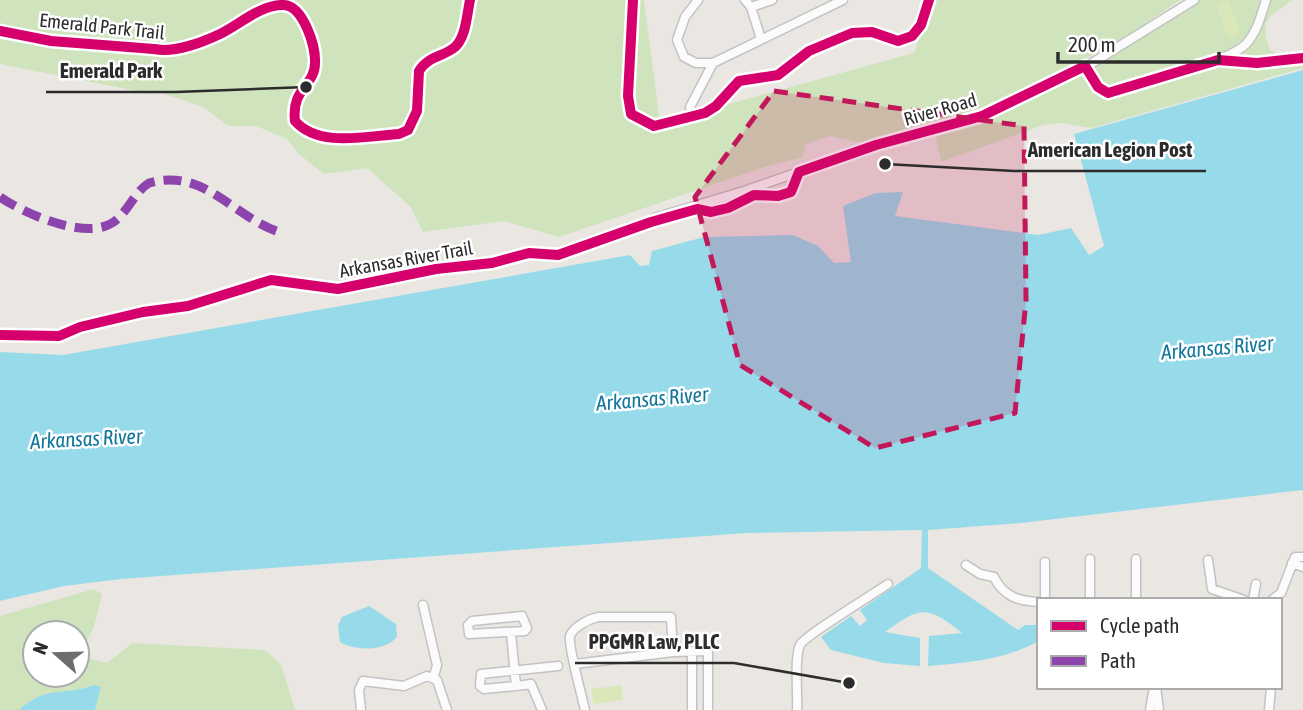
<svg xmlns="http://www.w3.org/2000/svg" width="1303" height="710" font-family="'Asap Condensed',sans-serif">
	<rect width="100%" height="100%" fill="#eae6e2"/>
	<path fill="#cfe4bc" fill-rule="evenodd" d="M0,0h644l16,123 254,-70 18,-53h248l-53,36 -92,51 -94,39 -79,17 -32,-7 -24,8 -3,13 -38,10 -206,70 -55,-16 -81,11 -12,-25 -44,-39 -43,6 -25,-20 -12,-15 -31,-13h-27l-26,-19 -50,-17 -16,1 -137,-27z
		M1200,0h93c-25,17 -34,18 -23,50l33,15v3l-212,60 -31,-5 -17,2 -102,37 -6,-28 62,-22z
		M94,589l8,5 -8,33 -9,17 5,15 17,4 26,-20 132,7 16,14 14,46h-295v-94zM35,633h42v42h-42z"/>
	<path fill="#dae8b9" d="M1228,0l12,32 -9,7 -8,-12 -6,-23z
		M621,685l2,15 -30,4 -1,-15z"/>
	<path fill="#97dbea" d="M1303,70v420l-282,33 -93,7v38l90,62 7,-5h14v16c-35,19 -72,22 -111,25l1,-30 33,-3c-35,-28 -41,-27 -77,-1l35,6v28l-36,-3 -53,-13 -10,-13 30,-21 9,10 7,-6 -7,-10 61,-42 1,-38 -175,3 -626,46 -57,7 -64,15v-249l63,3 567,-100 10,11 9,-1 3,-14 52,-14 89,-2 25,11 16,17 17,-1 -8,-56 33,-13 27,-1 -8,24 143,19 33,-7 18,27 15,-9 -30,-112z
		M369,606l27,18 1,13c-13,15 -41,14 -57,5l-2,-17 4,-8z
		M94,685l7,2 -6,23h-76c29,-26 44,-13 75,-25z"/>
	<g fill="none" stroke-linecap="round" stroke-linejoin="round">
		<defs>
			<path id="minor" d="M698,0l-13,17 -8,23 7,17 12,6h17l130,-63
				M745,0l6,7 10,32
				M751,7l21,-7
				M1085,66l13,21 10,6c26,-5 122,-32 138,-49 11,-12 15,-28 20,-44
				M702,114l-9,-1 -3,-6 23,-44
				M654,218l90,-27 132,-46 106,-29 107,-51 105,-65
				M1208,560l4,29 32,11
				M1045,562v38
				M1292,563l11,4
				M966,565l14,9 14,3c9,19 24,24 45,25
				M1090,600v-41
				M1136,600v-41
				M1253,600l3,-16
				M1272,600l9,-7 14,-36h8
				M423,605l14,60 -3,11
				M522,616l5,12 -2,3 -56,3 -1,-9 4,-4z
				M511,633l5,53 15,-2 11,26
				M692,651v59
				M673,652l35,-1v59
				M575,664l98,-12 -2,-35h-73c-9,2 -25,10 -28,19 -2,11 12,60 15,74
				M516,686l-32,3 -4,-3 1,-12 77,-8
				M1156,687l3,23
				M361,710l-2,-20 4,-9 41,5 23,-10 10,4 10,30
				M797,710c1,-16 -3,-52 3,-65 3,-8 75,-52 88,-61
				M1150,710l4,-23
				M1269,710l2,-23"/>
		</defs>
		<use href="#minor" stroke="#c3c3c3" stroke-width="11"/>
		<use href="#minor" stroke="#fcfbfb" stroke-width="8"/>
		<path stroke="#8e44ad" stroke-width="9" stroke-dasharray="18 9" stroke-linecap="butt" d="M0,197c25,17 85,43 112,26 16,-10 22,-31 37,-40 55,-16 84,34 130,49"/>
		<defs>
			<path id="cycleway" d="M633,0l-5,96 3,18 23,12 51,-13 11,-7 23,-25 39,-6 31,-24 43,-18 20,-1 26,9 14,-5 9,-11 8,-25
				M0,31l51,10 103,8c19,4 47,-6 66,-15 19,-9 41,-30 64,-29 19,1 32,41 31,58 0,23 -24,25 -20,58 24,27 71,15 104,13l9,-4 9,-19 2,-40c9,-15 24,-14 36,-24 11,-10 12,-33 15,-47
				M0,335l59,1 21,-9 63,-15 45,-6 83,-26 67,9 98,-20 56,-6 37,-10 29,2 93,-33 46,-13 14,3 17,-4 26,-13 24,1 13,-4 8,-20 77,-27 106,-29 103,-50 13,21 10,6 110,-33 39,3 46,-5"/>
		</defs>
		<use href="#cycleway" stroke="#fff" stroke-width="15"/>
		<use href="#cycleway" stroke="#d6006c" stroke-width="10"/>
	</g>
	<path fill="#c2185b" fill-opacity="0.2" stroke="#c2185b" stroke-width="5" stroke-dasharray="14 9" stroke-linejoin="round" d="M774,91l250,35 2,174 -11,113 -140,35 -135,-83 -45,-168z"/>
	<g text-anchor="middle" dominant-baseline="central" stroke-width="5" stroke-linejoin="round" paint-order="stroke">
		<g font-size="19" fill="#2c2c2c" stroke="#fff">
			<text transform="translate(102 26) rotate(6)">Emerald Park Trail</text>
			<text transform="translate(940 109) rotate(-16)">River Road</text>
			<text transform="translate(406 259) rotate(-10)">Arkansas River Trail</text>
		</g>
		<g font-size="21" font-style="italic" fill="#10769c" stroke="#fff">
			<text transform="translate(1217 347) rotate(-5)">Arkansas River</text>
			<text transform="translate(652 398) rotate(-5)">Arkansas River</text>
			<text transform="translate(86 438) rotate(-3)">Arkansas River</text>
		</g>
	</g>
	<path fill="none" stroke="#2c2c2c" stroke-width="2.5" d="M306 87L176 92H46M885 164L1014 171H1206M849 683L734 663H575"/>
	<g fill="#2c2c2c" stroke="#fff" stroke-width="2.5">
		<circle cx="306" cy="87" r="7"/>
		<circle cx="885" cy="164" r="7"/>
		<circle cx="849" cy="683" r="7"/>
	</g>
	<g font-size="21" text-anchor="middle" font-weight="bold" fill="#2c2c2c" stroke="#fff" stroke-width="5" stroke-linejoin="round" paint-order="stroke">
		<text x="111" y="78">Emerald Park</text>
		<text x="1110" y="157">American Legion Post</text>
		<text x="654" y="649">PPGMR Law, PLLC</text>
	</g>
	<rect x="1037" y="598" width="245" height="91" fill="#ffffff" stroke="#ababab" stroke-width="2"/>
	<rect x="1051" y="621" width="35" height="10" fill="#d6006c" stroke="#ababab" stroke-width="2"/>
	<text x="1100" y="633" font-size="21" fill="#2c2c2c">Cycle path</text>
	<rect x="1051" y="656" width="35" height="10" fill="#8e44ad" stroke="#ababab" stroke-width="2"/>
	<text x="1100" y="668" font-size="21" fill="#2c2c2c">Path</text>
	<g transform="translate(56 654) rotate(290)"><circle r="33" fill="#ffffff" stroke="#ababab" stroke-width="2"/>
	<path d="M0-5L12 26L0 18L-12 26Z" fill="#6e6d6c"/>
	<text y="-10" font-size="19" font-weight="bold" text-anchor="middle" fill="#2c2c2c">N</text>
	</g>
	<path d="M1058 52v10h161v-10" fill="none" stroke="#2c2c2c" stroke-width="3.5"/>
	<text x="1068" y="52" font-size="21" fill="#2c2c2c" stroke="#ffffff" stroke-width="5" paint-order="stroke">200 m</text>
</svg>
